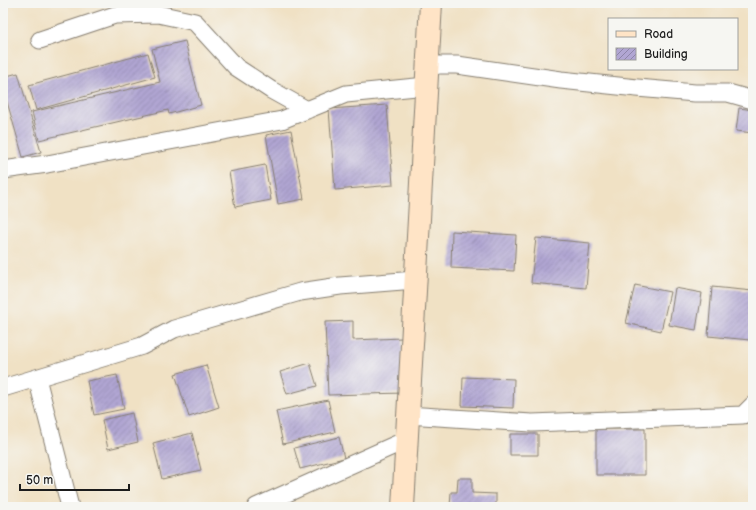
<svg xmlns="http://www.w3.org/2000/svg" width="756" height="510" font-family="'Balsamiq Sans',sans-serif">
	<defs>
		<pattern id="building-hatch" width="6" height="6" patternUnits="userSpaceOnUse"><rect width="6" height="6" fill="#b1a6d3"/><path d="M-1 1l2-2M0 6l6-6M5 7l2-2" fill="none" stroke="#8f86aa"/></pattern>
	</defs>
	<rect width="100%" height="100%" fill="#f6f6f2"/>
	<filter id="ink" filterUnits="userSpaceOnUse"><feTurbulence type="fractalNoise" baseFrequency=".025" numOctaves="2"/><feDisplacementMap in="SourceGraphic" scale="8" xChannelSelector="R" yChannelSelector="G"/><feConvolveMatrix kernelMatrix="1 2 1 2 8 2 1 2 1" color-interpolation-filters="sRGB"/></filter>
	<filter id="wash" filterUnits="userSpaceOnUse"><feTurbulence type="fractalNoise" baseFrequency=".012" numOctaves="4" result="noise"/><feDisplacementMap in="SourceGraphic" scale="16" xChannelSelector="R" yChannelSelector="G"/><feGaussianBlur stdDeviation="0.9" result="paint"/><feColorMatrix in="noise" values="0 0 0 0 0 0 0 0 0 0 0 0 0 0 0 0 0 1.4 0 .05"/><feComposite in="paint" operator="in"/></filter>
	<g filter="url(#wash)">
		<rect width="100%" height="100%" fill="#f0e1c4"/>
		<g id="blocks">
			<path fill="url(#building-hatch)" d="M185,41l16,64 -32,9 -1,-4 -129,30 -7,-28 128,-30 -8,-33z
				M148,53l7,24 -119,33 -7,-25z
				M18,73l23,79 -18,5 -20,-69v-11z
				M387,105l6,80 -58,5 -6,-81z
				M739,108l14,2v23l-17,-2z
				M291,130l13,69 -26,5 -12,-69z
				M265,165l6,35 -36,7 -6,-35z
				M452,231l64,4 -2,36 -63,-3z
				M536,238l54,5 -4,45 -55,-5z
				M635,285l35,7 -9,39 -35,-8z
				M712,287l41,4v18l-3,31 -42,-4z
				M675,288l27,5 -6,37 -27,-5z
				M353,321v19l49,-2 2,55 -76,2 -3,-73z
				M310,363l7,23 -30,8 -7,-22z
				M206,365l13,42 -30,10 -14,-43z
				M117,375l7,34 -30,6 -7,-34z
				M463,377l51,2 -1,29 -51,-2z
				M328,400l7,32 -52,12 -7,-33z
				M132,413l6,29 -30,7 -6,-29z
				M596,429h49v46h-49z
				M192,433l9,37 -39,9 -9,-36z
				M510,434h28v21h-28z
				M339,437l5,21 -44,11 -6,-21z
				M458,478h14v15l24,1v13h-46l1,-15h6z"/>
		</g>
	</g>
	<g filter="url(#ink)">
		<use href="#blocks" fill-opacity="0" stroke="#867e70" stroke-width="1"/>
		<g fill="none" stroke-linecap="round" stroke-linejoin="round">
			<defs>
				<path id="street" d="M40,40l75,-25 43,-1 37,8 41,45 35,23 36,20
					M427,67l12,-2h18l104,15 76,8 58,5h33l25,7
					M3,170l44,-6 235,-44 64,-26 80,-8
					M37,378l33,129
					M3,388l139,-42 32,-17 126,-37 40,-6 75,-6
					M407,415l125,8 211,-8 10,-10
					M256,507l150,-67"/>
				<path id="secondary" d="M403,507l28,-504"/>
			</defs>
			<use href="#street" stroke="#867e70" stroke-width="19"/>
			<use href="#secondary" stroke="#867e70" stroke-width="24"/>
			<use href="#street" stroke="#fff" stroke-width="17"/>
			<use href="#secondary" stroke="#ffe4c6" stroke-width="22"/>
		</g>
	</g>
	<rect width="756" height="510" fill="none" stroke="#f6f6f2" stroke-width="16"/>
	<rect x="608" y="18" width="130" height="52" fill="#f6f6f2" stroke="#9f9f9c"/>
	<rect x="616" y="31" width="20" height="6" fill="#ffe4c6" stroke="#9f9f9c"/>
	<text x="644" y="38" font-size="12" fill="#1c1c1c">Road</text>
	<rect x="616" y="48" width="20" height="12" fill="url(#building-hatch)" stroke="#9f9f9c"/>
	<text x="644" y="58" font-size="12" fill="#1c1c1c">Building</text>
	<path d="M20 484v6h109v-6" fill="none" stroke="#1c1c1c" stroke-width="2"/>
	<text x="26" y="484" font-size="12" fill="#1c1c1c" stroke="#f6f6f2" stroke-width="3" paint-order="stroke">50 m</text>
</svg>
